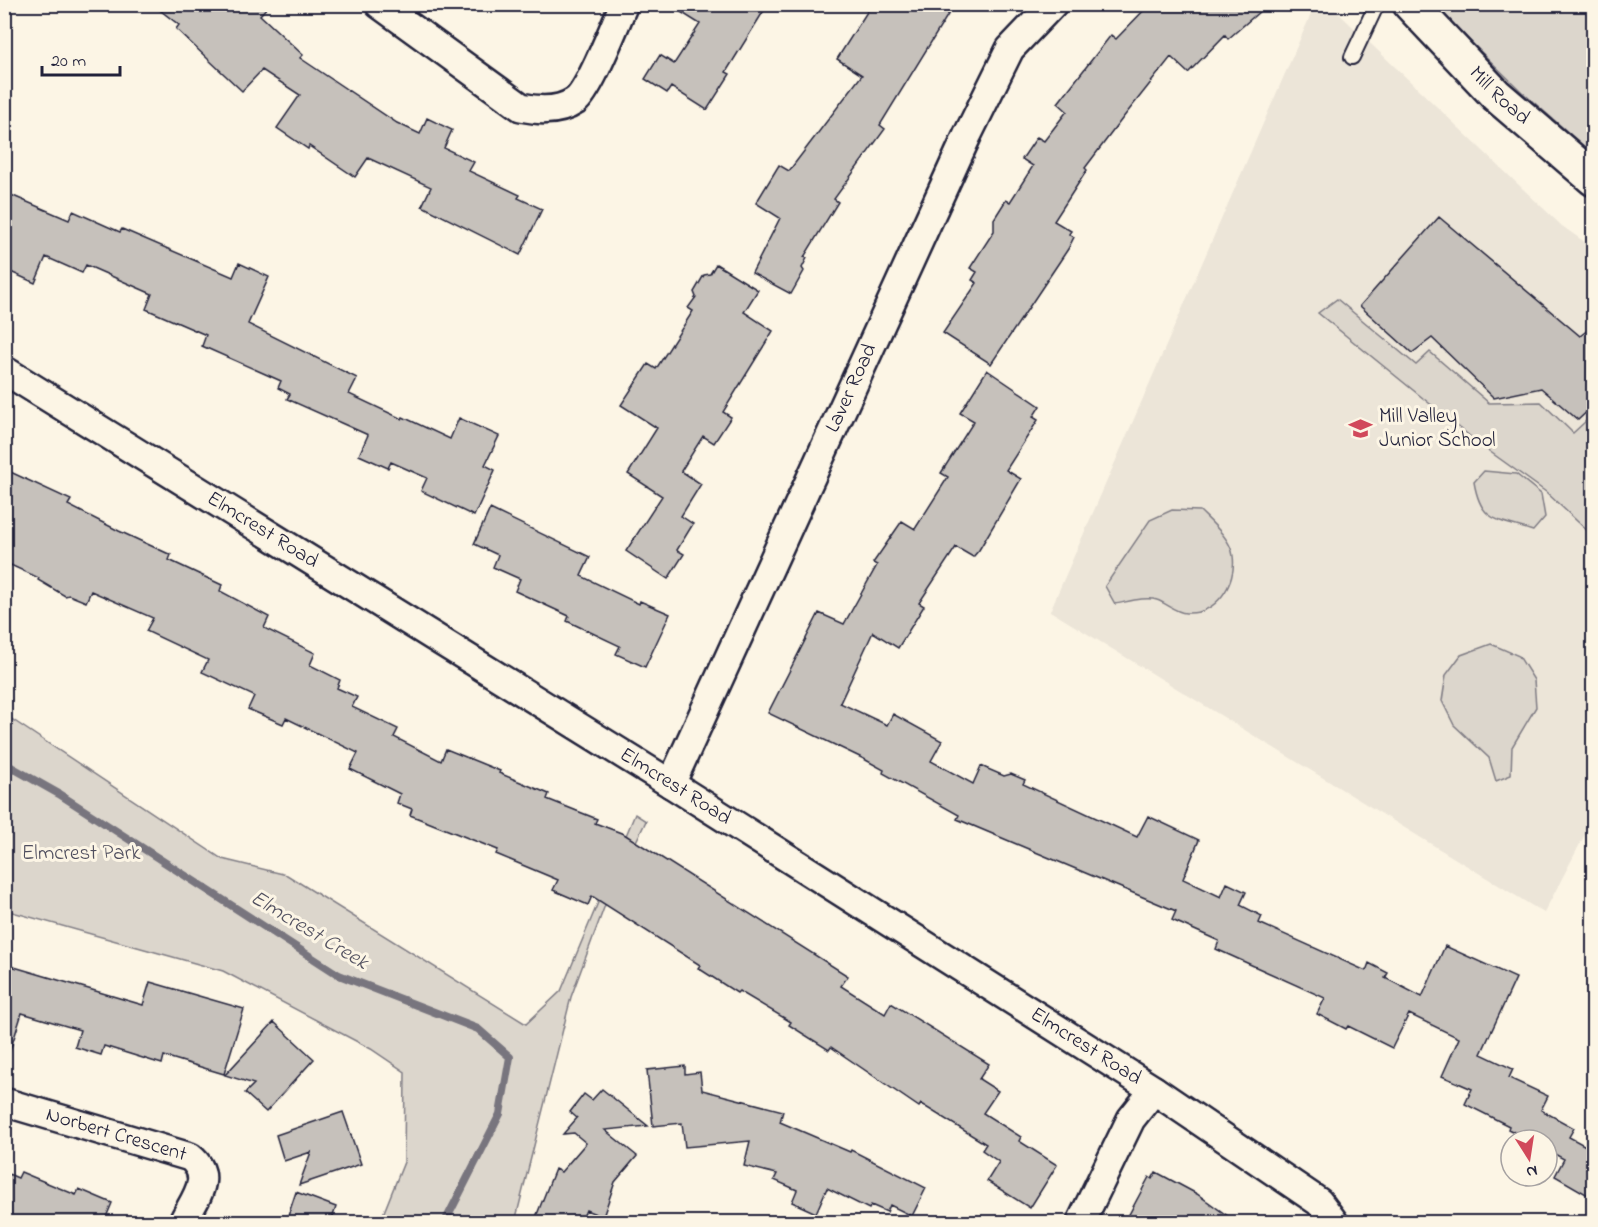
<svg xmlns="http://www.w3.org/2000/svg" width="1598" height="1227" font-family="'Indie Flower',sans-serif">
	<rect width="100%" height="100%" fill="#fcf5e5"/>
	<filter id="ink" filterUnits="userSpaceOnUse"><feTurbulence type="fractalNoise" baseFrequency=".0167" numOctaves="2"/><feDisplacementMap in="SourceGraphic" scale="12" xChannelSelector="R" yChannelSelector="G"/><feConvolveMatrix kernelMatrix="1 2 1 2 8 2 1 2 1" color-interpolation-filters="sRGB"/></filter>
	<g filter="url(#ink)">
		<path fill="#ece5d8" d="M1315,5h15l232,221 31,22v571l-49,94 -494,-302z"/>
		<path fill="#dcd6cc" stroke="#7f7c84" stroke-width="1.5" d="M1433,5h160v149l-71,-62z
			M1337,299l79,66 14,-13 59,51 52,-1 32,31 13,-12 7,8v107l-47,-44 -64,-46 -164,-133z
			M1484,471l32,3 25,20 4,23 -12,14c-36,-12 -52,-8 -59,-49z
			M1172,510l28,1c12,12 31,28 33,45 4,28 -17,59 -47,57 -10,0 -20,-10 -29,-13 -11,-4 -30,2 -42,4l-10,-18 45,-66z
			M1491,644l28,12 15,24 2,27 -24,40 -1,28 -15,6 -7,-23 -35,-33 -12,-24 4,-26 15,-20z
			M4,714l218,145 65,16 239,149 35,-33 74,-177 11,7 -41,84 -34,92 -56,225h-135l24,-60 1,-90 -34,-23 -148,-78 -218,-61z"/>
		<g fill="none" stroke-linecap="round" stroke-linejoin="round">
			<path stroke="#78757e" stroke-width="8" d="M4,763l55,31 280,181 139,54 32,28 -10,57 -55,108"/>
		</g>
		<path fill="#c6c1bb" stroke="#22223b" stroke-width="1.5" d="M152,4h118l-10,11 43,40 -3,3 97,65 23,11 7,-16 25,12 -8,18 30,14 -5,9 51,24 -2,3 24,11 -22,46 -98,-49 9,-19 -63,-29 -13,19 -46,-31 -1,3 -31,-21 23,-33 -38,-25 -20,21 -66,-62 3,-4z
			M668,4h100l-42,68 4,2 -23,36 -36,-23 -4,6 -22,-14 15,-24 14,9 26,-40z
			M872,4h64l13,9 -69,112 5,4 -51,70 4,3 -34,55 3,1 -5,10 2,3 -13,23 -39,-21 28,-55 -24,-15 23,-38 10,6 73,-96 -25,-16z
			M1150,4h118l-40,35 -3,-4 -37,38 -17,-16 -49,62 -37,49 2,2 -33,51 17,10 -2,3 5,3 -6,12 -77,115 -48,-31 34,-50 -5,-3 5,-8 -7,-4 24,-37v-12l12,-19 4,2 23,-36 -11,-7 15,-22 7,4 23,-30 -9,-8 53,-68 5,4z
			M4,192l65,28 4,-9 47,21 2,-3 111,48 6,-14 30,14 -21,47 109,54 -8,16 53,25 1,-2 47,22 9,-21 40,18 -14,29 10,5 -21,46 -53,-25 6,-13 -36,-16 -3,6 -29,-13 9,-20 -81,-36 3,-5 -12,-6 3,-7 -79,-35 4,-11 -60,-26 6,-15 -66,-29 -4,8 -36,-16 -11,26 -31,-14z
			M1439,217l141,119 13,-10v80l-15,14 -37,-32 -47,10 -62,-60 -20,15 -52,-47z
			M716,264l42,26 -14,22 29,19 -50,81 8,5 -17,26 -11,-7 -22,35 20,13 -20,32 12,8 -16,26 7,4 -16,25 -42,-28 36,-55 -34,-22 29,-46 -36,-23 27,-41 8,5 37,-58 -5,-3 8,-11 -2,-5 10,-17 6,-1z
			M987,370l53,36 -7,11 5,3 -32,50 15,9 -42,71 -6,7 -17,-10 -37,56 5,3 -26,42 -25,-16 -33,71 47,22 6,-11 49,27 -11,20 42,23 8,-18 23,10 7,-2 14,6 -2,4 114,53 11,-21 51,24 -16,39 38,18 6,-14 19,9 -6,13 22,11 -3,7 107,48 3,-8 19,10 -3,5 37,19 23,-51 71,32 -35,76 32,15 -4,9 39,18 -7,14 33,18 -5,9 24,13v48l-38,-22 9,-17 -17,-9v-10h-17l-22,-11 1,-3 -44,-22 7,-15 -30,-13 17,-38 -50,-24 -17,34 -44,-22 -2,3 -29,-15 8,-16 -109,-49 3,-8 -47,-21 4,-9 -219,-92 2,-4 -76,-42 1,-3 -20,-11 -96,-46 51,-100 25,11 33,-59 -4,-2 29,-42 13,8 33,-52 -7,-4 33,-52 -14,-8z
			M4,469l67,31 -3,5 51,26 52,24 -2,5 53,25 -2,6 49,26 -5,11 51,25 -5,12 30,15 -3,8 20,9 -5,10 46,22 -4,8 47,24 5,-12 54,22 -1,2 50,21 -2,5 50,20 -2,4 29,11 224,142 -7,10 44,28 6,-11 98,61 -10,15 19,12 -15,22 38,24 -2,4 38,24 -27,43 -43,-27 12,-19 -17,-12 4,-6 -65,-40 -2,3 -88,-60 -2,3 -40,-25 2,-3 -52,-31 -2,2 -39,-25 2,-3 -108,-69 -4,9 -35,-15 5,-10 -62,-26 2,-4 -88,-35 2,-6 -15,-6 3,-9 -50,-25 8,-16 -72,-35 -3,6 -35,-15 6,-13 -52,-24 6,-12 -62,-29 7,-13 -62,-27 -5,11 -17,-7 -4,1 -27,-16 1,-2 -35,-16z
			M490,509l100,48 -9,19 58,28 1,-3 30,13 -25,53 -29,-13 4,-8 -53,-25 2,-5 -54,-25 5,-12 -27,-12 5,-12 -24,-11z
			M4,964l139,41 7,-23 94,27 -20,65 -60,-18 -2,8 -58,-18 -3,9 -26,-8 5,-17 -58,-17 -13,41h-5z
			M274,1022l40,37 -48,53 -21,-19 9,-9 -29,-9z
			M685,1066v8l15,-2 2,18 81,21 -3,11 70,30 1,-2 75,38 -14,28 -22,-11 -3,7 -16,-7 -2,4 -42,-21 -11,25 -24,-11 5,-12 -23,-10 3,-6 -33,-8 6,-25 -65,6 -3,-24 -29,3 -6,-56z
			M602,1089l46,37 -43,4 32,26 -22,26 -12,35 -17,-7 -5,12h-47l21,-53 6,3 25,-29 -12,-10 -11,1 14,-16 -7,-6 14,-18 8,6z
			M343,1112l18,52 -62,21 12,-33 -27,9 -8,-26z
			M4,1172l14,6 3,-6 55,23 3,-6 33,14 -8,19h-100z
			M1156,1172l41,22 39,28h-111l24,-45 3,2z
			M296,1192l40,15 -5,15h-45z"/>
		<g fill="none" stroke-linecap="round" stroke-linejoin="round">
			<defs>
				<path id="lane" d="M1352,57l25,-53"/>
				<g id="street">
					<path d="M379,4l142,103c18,4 38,5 54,-6 15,-11 40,-77 49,-97"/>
					<path id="s1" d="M4,370l667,414 483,306 165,112 15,20"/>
					<path id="s2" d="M671,784l297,-650 42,-85 43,-45"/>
					<path id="s3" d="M4,1102l186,55c25,20 4,42 -7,65"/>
					<path d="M1081,1222l50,-103 23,-29"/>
				</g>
				<g id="secondary">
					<path id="s4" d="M1410,4l86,91 98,84"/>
				</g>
			</defs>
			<use href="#lane" stroke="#22223b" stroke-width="18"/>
			<use href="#street" stroke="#22223b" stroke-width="32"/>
			<use href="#secondary" stroke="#22223b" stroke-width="38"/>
			<use href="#lane" stroke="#fcf5e5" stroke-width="14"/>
			<use href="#street" stroke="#fcf5e5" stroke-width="27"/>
			<use href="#secondary" stroke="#fcf5e5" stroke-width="33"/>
		</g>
	</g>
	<defs>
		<symbol id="school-bare" viewBox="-9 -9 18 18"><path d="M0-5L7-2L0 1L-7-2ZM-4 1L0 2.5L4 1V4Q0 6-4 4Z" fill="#d1495b" stroke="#fcf5e5" stroke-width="2.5" paint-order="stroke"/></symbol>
	</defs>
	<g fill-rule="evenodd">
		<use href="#school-bare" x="1344" y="412" width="33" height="33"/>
	</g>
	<g text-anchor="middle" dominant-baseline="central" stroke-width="6" stroke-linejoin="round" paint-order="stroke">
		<g font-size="21" fill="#22223b" stroke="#fcf5e5">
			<text stroke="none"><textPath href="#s4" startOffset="128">Mill Road</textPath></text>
			<text stroke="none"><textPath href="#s2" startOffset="435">Laver Road</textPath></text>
			<text stroke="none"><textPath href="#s1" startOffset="304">Elmcrest Road</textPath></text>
			<text stroke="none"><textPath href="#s1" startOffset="790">Elmcrest Road</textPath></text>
			<text stroke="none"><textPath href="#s1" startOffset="1276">Elmcrest Road</textPath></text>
			<text stroke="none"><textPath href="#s3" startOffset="117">Norbert Crescent</textPath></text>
		</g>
		<g font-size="21" fill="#22223b" stroke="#fcf5e5" text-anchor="start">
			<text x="1379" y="417">Mill Valley<tspan x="1379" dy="24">Junior School</tspan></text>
		</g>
		<g font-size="21" fill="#504f5f" stroke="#fcf5e5">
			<text x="81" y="854">Elmcrest Park</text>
		</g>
		<g font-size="22" font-style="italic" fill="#545362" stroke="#fcf5e5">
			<text transform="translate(309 931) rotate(31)">Elmcrest Creek</text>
		</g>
	</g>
	<rect width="1598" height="1227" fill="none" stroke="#fcf5e5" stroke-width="24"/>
	<rect x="12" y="12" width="1574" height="1203" fill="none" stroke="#22223b" stroke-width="2" filter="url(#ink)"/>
	<g transform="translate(1529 1158) rotate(168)"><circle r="28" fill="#fcf5e5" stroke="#a5a1a1" stroke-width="1.5"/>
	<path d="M0-4.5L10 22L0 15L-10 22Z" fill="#d1495b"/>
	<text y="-9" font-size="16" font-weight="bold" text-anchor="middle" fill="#22223b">N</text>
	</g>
	<path d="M42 66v9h78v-9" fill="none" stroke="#22223b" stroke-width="3"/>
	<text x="51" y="66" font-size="18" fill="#22223b" stroke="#fcf5e5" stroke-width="4.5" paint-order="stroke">20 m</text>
</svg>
